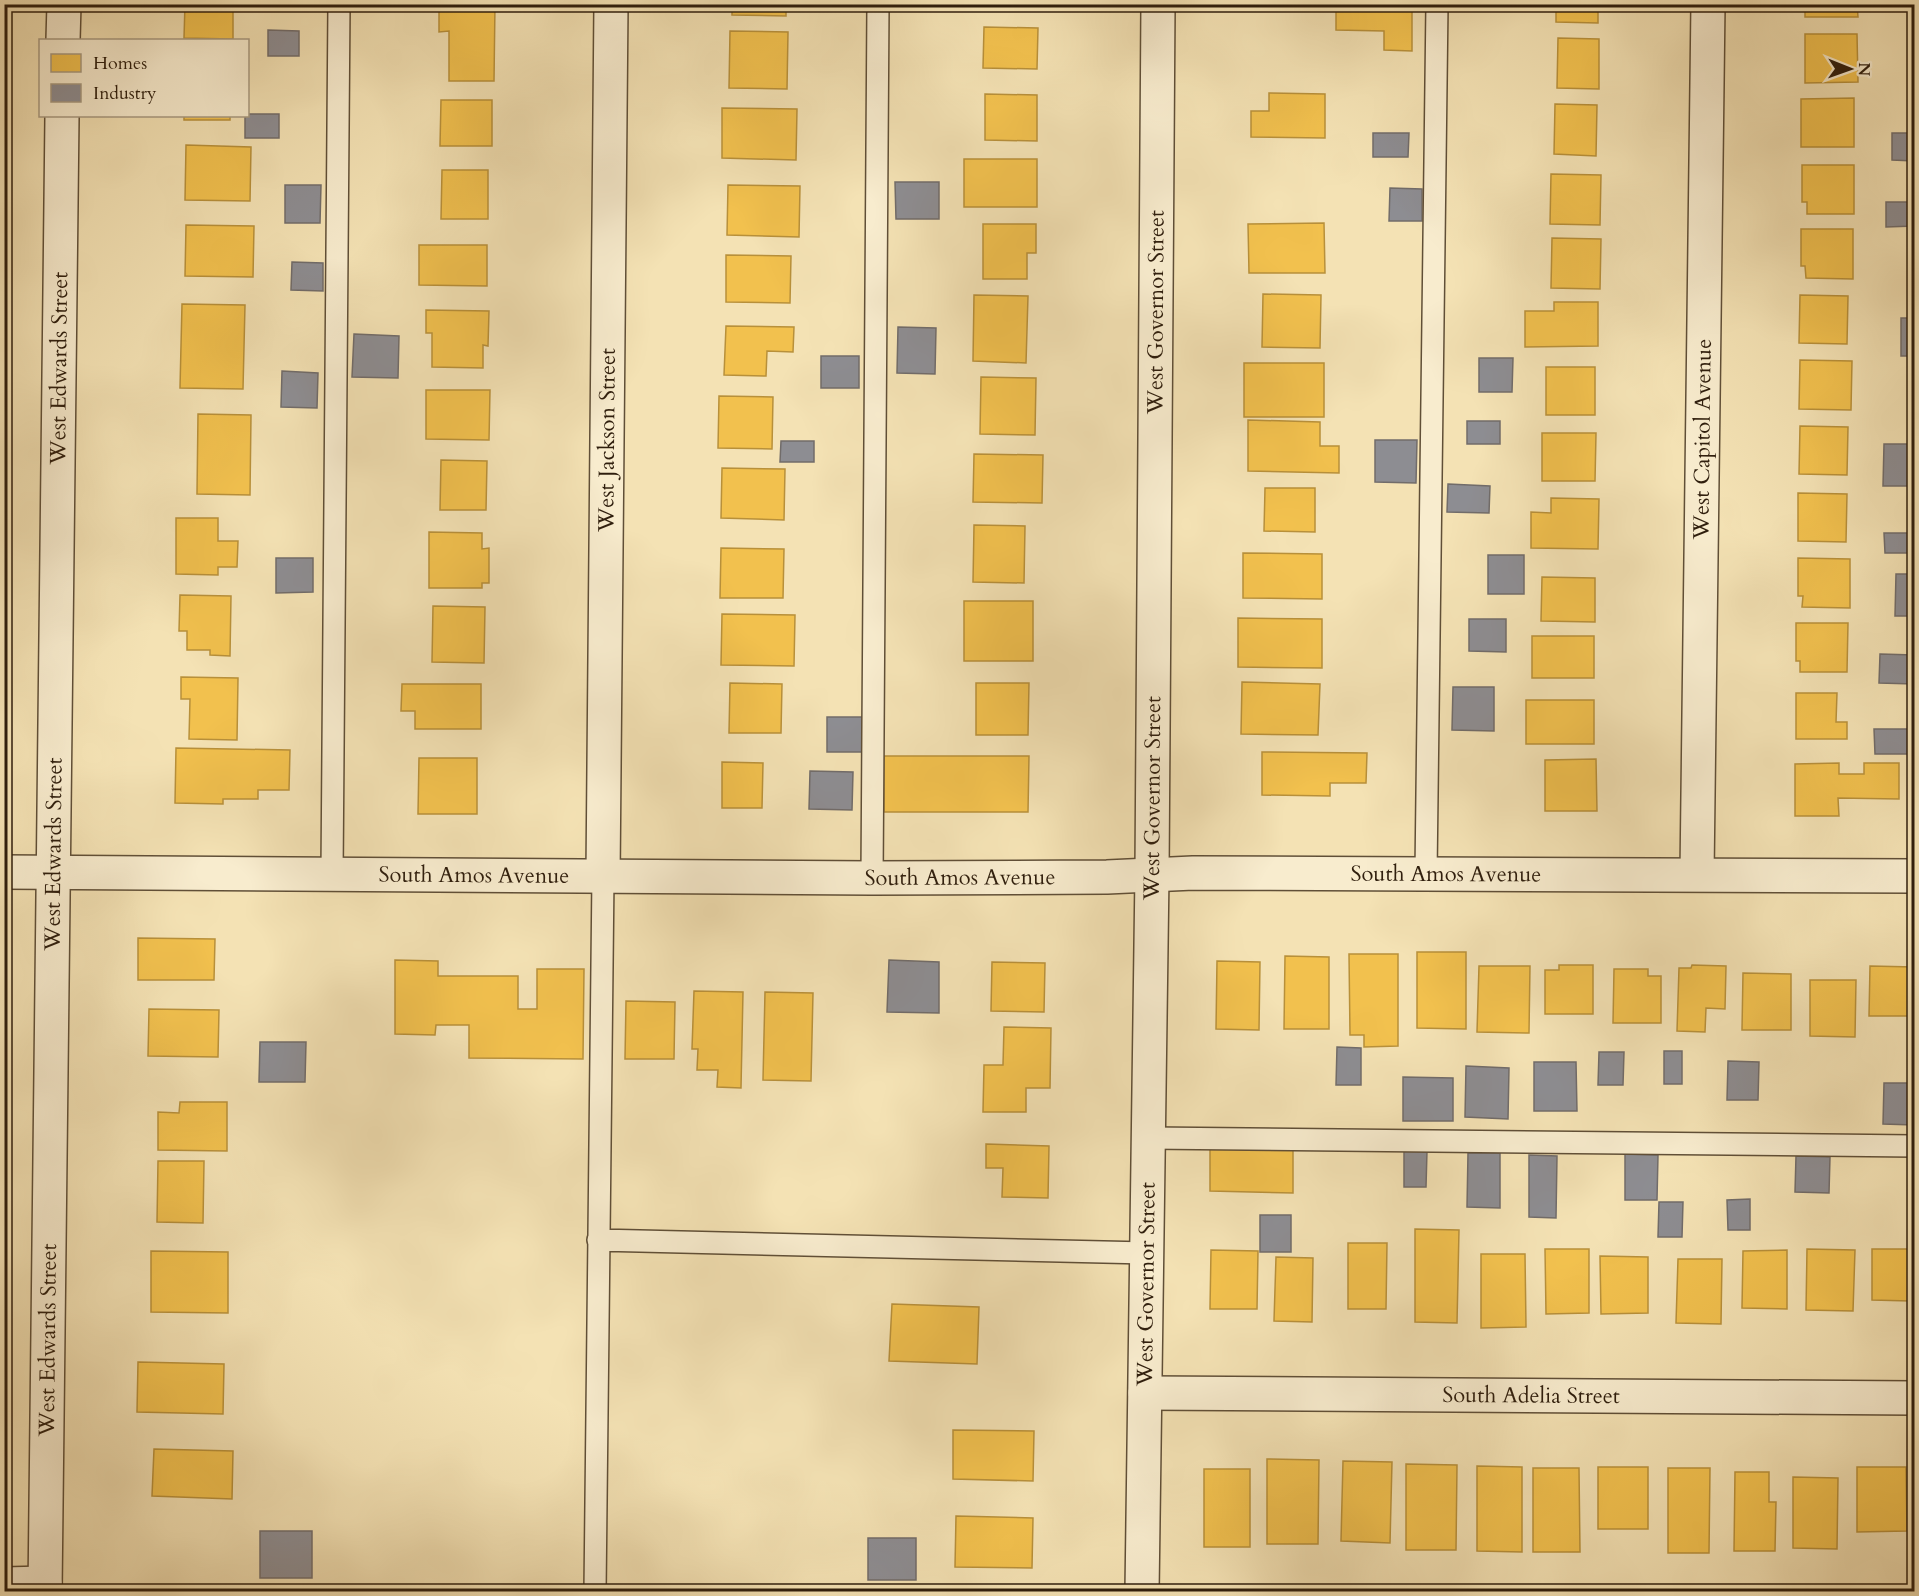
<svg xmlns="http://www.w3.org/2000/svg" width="1919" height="1596" font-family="Cardo,serif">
	<rect width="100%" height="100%" fill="#f4e2b4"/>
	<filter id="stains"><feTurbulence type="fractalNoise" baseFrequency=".00333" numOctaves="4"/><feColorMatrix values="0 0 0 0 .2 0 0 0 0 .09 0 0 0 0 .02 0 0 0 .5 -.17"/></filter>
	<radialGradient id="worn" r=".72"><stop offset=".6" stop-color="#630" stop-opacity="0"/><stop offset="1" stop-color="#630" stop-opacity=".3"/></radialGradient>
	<path fill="#f2c14e" stroke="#b8903a" stroke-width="1.5" d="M185,4h48v35l-49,-1z
		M439,4h56l-1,77h-45v-50l-10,1z
		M732,4h54v12l-54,-1z
		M987,4h44v3h-44z
		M1336,4h76v47l-28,-1v-19l-48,-1z
		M1556,4h42v19l-42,-1z
		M1805,4h52l1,13h-53z
		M984,27l54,1 -1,41 -54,-1z
		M730,31l58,1 -1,57 -58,-1z
		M1805,34h52l1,48 -53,1z
		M1558,38l41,1v50l-42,-1z
		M1269,93l56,1v44l-74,-1v-26h18z
		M985,94l52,1v46l-52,-1z
		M1854,98v49h-53v-48z
		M441,100h51v46h-52z
		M1555,104l42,1 -1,51 -42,-2z
		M722,108l75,1 -1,51 -74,-2z
		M184,116h46v4h-46z
		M186,145l65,2 -1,54 -65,-1z
		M964,159h73v48h-73z
		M1802,165h52v49h-47v-12h-5z
		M442,170h46v49h-47z
		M1551,174l50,1 -1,50 -50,-1z
		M728,185l72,1 -1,51 -72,-2z
		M1324,223l1,50h-76l-1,-49z
		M983,224h53v29h-9v26h-44z
		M186,225l68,1 -1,51 -68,-1z
		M1801,229h52v50l-47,-1 -1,-12h-4z
		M1552,238l49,1 -1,50 -49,-1z
		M419,245h68v41l-68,-1z
		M726,255l65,1 -1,47 -64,-1z
		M1263,294l58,1 -1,53 -58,-1z
		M974,295l54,1 -2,67 -53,-2z
		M1800,295l48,1 -1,48 -48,-1z
		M1554,302h44v44l-73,1v-36h29z
		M182,304l63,1 -2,84 -63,-1z
		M426,310l63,1 -1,35 -5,-1v23l-51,-1v-34h-6z
		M726,326l68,1 -1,25 -26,-1 -1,25 -42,-1z
		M1800,360l52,1 -1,49 -52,-1z
		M1244,363h80v54h-80z
		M1546,367h49v48h-49z
		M981,377l55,1 -1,57 -55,-1z
		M426,390h64l-1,50 -63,-1z
		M719,396l54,1 -1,52 -54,-1z
		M198,414l53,1 -1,80 -53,-1z
		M1248,420l72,2v24h19v27l-91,-2z
		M1800,426l48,1 -1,48 -48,-1z
		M1542,433h54l-1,48h-53z
		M974,454l69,1 -1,48 -69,-1z
		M441,460l46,1 -1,49h-46z
		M722,468l63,1 -1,51 -63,-2z
		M1265,488h50v44l-51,-1z
		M1798,493l49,1 -1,48 -48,-1z
		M1551,498l48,1 -1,50 -67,-1v-36l20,1z
		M176,518h42v23h20l-1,26h-19v8l-42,-1z
		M974,525l51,1 -1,57 -51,-1z
		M429,532l53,1v16l7,-1v35h-7v5h-53z
		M721,548l63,1 -1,49h-63z
		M1243,553l79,1v45l-79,-1z
		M1798,558l52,1v49l-48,-1 1,-11h-5z
		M1542,577l53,1v44l-54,-1z
		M180,595l51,1 -1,60 -20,-1v-5h-23v-19h-8z
		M964,601h69v60h-69z
		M433,606l52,1 -1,56 -52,-1z
		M722,614l73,1 -1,51 -73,-1z
		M1238,618l84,1v49l-84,-1z
		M1796,623h52l-1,49h-47v-11h-4z
		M1532,636h62v42h-62z
		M181,677l57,1 -1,62 -48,-1 1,-40h-9z
		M1242,682l78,2 -2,51 -77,-1z
		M730,683l52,1 -1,49h-52z
		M976,683h53l-1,52h-52z
		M402,684h79v45h-66v-18h-14z
		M1796,693h41l-1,29h11v17h-51z
		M1526,700h68v44h-68z
		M176,748l114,2 -1,40h-31v9h-35v5l-48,-1z
		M1262,752l105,1 -1,30h-36v13l-68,-1z
		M884,756h145l-1,56h-144z
		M419,758h58v56h-59z
		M1596,759l1,52h-52v-51z
		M722,762l41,1 -1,45h-40z
		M1839,763v11h25v-11h35v36l-61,-1 1,18h-44v-52z
		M138,938l77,1 -1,41h-76z
		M1417,952h49v77l-49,-1z
		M1349,954h49v92l-34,1v-12h-14z
		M1285,956l44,1v72h-45z
		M395,960l43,1v15h80v33h19v-40h47l-1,90 -114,-1v-33h-33l-1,10 -40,-1z
		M1217,961l43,1 -1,68 -43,-1z
		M992,962l53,1 -1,49 -53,-1z
		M1559,965h34v49h-48v-44h14z
		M1692,965l34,1 -1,43 -19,-1 -1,24 -28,-1 2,-63h12z
		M1479,966h51l-1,67 -52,-1z
		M1870,966l44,1v49h-45z
		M1614,969h34v7h13v47h-48z
		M1743,973l48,1v56h-49z
		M1810,980h46l-1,57 -45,-1z
		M694,991l49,1 -2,96 -24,-1 1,-17h-21l1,-21h-6z
		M765,992l48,1 -2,88 -48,-1z
		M626,1001l49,1 -1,57h-49z
		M149,1009l70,1 -1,47 -70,-1z
		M1004,1027l47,1 -1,60h-24v24h-43l1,-47h19z
		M180,1102h47v49l-69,-1v-38l21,1z
		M986,1144l63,2 -1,52 -46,-1 1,-29h-17z
		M1210,1147l83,1v45l-83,-2z
		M158,1161h46l-1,62 -46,-1z
		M1415,1229l44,1 -2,93 -42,-1z
		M1348,1243h39l-1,66h-38z
		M1545,1249h44v64l-43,1z
		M1807,1249l48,1 -2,61 -47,-1z
		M1872,1249h39l-1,52 -38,-1z
		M1211,1250l47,1 -1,58h-47z
		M1787,1250v59l-45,-1 1,-57z
		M151,1251l77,1v61l-77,-1z
		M1481,1254h44l1,73 -45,1z
		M1600,1256l48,1v56l-47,1z
		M1276,1257l37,1 -1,64 -38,-1z
		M1678,1259h44l-1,65 -45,-1z
		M892,1304l87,3 -2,57 -88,-3z
		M138,1362l86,2 -1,50 -86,-2z
		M953,1430l81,1 -1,50 -80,-2z
		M154,1449l79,2 -1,48 -80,-3z
		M1267,1459l52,1 -1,84h-51z
		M1343,1461l49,1 -2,81 -49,-2z
		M1406,1464l51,1 -1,85h-50z
		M1477,1466l45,1v85l-45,-1z
		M1598,1467h50v62h-50z
		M1857,1467h49l1,64 -50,1z
		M1533,1468h46l1,84h-47z
		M1668,1468h42l-1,85h-41z
		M1204,1469h46v78h-46z
		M1735,1472h34v30h7l-1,49h-41z
		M1793,1477l45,1 -1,71 -44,-1z
		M956,1516l77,2 -1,50 -77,-1z"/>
	<path fill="#8d8d92" stroke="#716c6a" stroke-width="1.5" d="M268,30l31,1v25h-31z
		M248,114h31v24h-34v-22z
		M1373,133h36l-1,24h-35z
		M1892,133h22v28l-22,-1z
		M895,182h44v37h-43z
		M285,185h36l-1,38h-35z
		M1390,188l32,1v32h-33z
		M1886,202h28v24l-28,1z
		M292,262l31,1v28l-32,-1z
		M1901,318h13v38h-13z
		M898,327l38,1 -1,46 -38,-1z
		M354,334l45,2 -1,42 -46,-1z
		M821,356h38v32h-38z
		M1479,358h34l-1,34h-33z
		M282,371l36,2 -1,35 -36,-1z
		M1467,421h33v23h-33z
		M1375,440h42l-1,43 -41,-1z
		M781,441h33v21h-34z
		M1884,444h30v42h-31z
		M1448,484l42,2 -1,27 -42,-1z
		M1884,533h30v20h-29z
		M1488,555h36v39h-36z
		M276,558h37v34l-37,1z
		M1896,574h18v42h-19z
		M1469,619h37v33l-37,-1z
		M1880,654l34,1v29l-35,-1z
		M1453,687h41v44l-42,-1z
		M827,717h36l-1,35h-35z
		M1874,729h40v25h-39z
		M810,771l43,1 -1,38 -43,-1z
		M889,960l50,2v51l-52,-1z
		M260,1042h46l-1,40h-46z
		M1337,1047l24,1v37h-25z
		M1664,1051h18v33h-18z
		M1599,1052h25l-1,33h-25z
		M1728,1061l31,1 -1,38h-31z
		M1534,1062h42l1,49h-43z
		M1466,1066l43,2 -1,51 -43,-2z
		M1403,1077l50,1v43h-50z
		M1884,1083h30v42l-31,-1z
		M1404,1151h23l-1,36h-22z
		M1468,1153h32v55l-33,-1z
		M1625,1154l33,1 -1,45h-32z
		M1529,1155l28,1 -1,62 -27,-1z
		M1796,1156l34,1 -1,36 -34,-1z
		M1750,1199v31h-22l-1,-30z
		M1659,1202h24l-1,35h-24z
		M1260,1215h31v37h-31z
		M260,1531h52v47h-52z
		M868,1538h48v42h-48z"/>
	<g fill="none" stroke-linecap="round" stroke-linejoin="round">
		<defs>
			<path id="lane" d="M1426,873l11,-869
				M332,874l7,-870
				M872,878l6,-874
				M1149,1138l765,8
				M598,1240l549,13
				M595,1592l8,-716"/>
			<g id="street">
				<path d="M63,40l1,-36"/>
				<path id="s1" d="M4,872l868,6 235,-1 86,-4 721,3"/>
				<path id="s2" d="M1697,874l11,-870"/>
				<path id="s3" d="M603,876l8,-872"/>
				<path id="s4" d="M1145,1393l769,5"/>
				<path d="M4,1584l41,-1"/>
				<path id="s5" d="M45,1592l17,-1476"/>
				<path id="s6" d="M1142,1592l10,-718 6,-870"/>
			</g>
		</defs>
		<use href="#lane" stroke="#604f37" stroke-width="24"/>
		<use href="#street" stroke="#604f37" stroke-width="36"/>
		<use href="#lane" stroke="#f8ecce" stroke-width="21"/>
		<use href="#street" stroke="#f8ecce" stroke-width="33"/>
	</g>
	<g text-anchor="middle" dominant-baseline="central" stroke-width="6" stroke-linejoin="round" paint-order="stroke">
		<g font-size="22" fill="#2f1e0d" stroke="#f8ecce">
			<text stroke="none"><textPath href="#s6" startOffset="1280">West Governor Street</textPath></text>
			<text stroke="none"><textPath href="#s5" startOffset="1224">West Edwards Street</textPath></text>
			<text stroke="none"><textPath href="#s2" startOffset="435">West Capitol Avenue</textPath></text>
			<text stroke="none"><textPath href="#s3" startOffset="436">West Jackson Street</textPath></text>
			<text stroke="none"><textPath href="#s6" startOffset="794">West Governor Street</textPath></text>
			<text stroke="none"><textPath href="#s5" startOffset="738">West Edwards Street</textPath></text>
			<text stroke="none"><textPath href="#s1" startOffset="1442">South Amos Avenue</textPath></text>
			<text stroke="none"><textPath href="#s1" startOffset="470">South Amos Avenue</textPath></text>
			<text stroke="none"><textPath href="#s1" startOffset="956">South Amos Avenue</textPath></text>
			<text stroke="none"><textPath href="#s6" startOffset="308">West Governor Street</textPath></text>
			<text stroke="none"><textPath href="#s5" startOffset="252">West Edwards Street</textPath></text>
			<text stroke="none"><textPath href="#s4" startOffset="386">South Adelia Street</textPath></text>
		</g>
	</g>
	<rect width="1919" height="1596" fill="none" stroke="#f4e2b4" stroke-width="24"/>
	<rect x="6" y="6" width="1907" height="1584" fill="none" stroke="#2f1e0d" stroke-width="3"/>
	<rect x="12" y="12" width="1895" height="1572" fill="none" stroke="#2f1e0d" stroke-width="1.5"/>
	<rect x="39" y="39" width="210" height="78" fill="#f8ecce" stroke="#a89a81" stroke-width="1.5"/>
	<rect x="51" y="54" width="30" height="18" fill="#f2c14e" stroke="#a89a81" stroke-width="1.5"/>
	<text x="93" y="69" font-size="18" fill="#2f1e0d">Homes</text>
	<rect x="51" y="84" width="30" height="18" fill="#8d8d92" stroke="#a89a81" stroke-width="1.5"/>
	<text x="93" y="99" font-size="18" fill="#2f1e0d">Industry</text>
	<g transform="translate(1850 69) rotate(91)" stroke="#f8ecce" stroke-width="4.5" paint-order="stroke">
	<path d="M0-4.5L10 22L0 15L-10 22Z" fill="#2f1e0d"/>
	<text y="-9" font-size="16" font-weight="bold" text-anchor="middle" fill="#2f1e0d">N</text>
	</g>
	<rect width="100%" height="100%" filter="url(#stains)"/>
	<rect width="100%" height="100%" fill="url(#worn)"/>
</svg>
